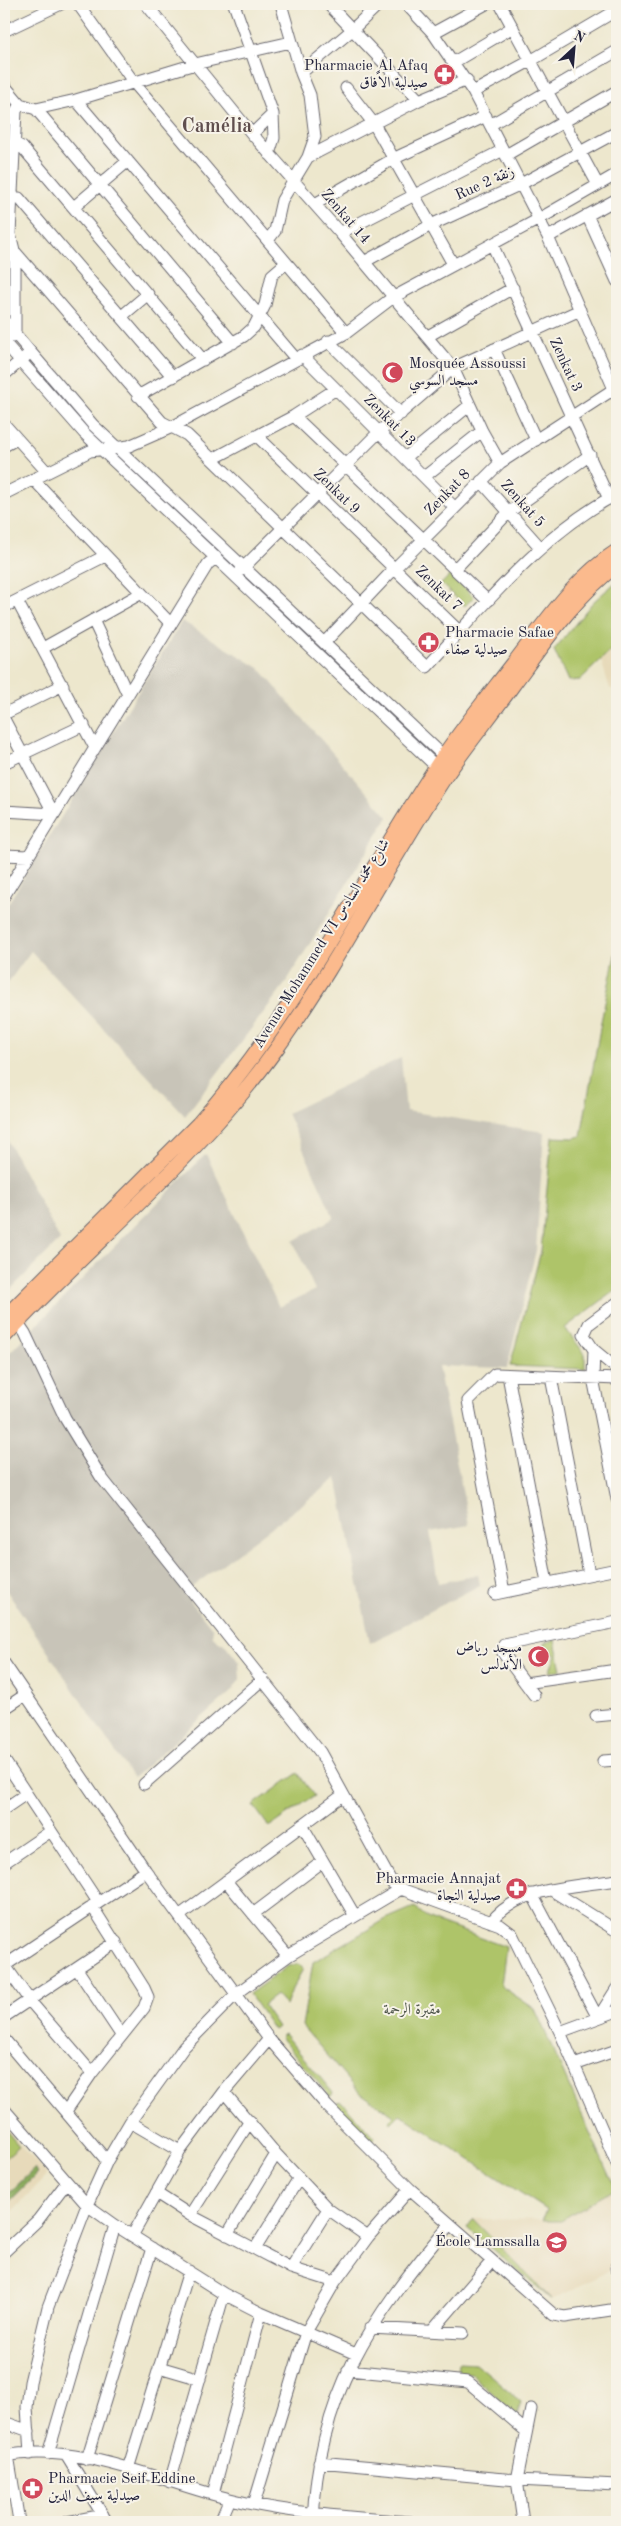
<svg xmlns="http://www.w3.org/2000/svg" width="621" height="2526" font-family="'Old Standard TT',Amiri,serif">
	<rect width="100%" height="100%" fill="#f7f3e8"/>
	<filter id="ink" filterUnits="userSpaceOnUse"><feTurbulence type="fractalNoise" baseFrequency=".02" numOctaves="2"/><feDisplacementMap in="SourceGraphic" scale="10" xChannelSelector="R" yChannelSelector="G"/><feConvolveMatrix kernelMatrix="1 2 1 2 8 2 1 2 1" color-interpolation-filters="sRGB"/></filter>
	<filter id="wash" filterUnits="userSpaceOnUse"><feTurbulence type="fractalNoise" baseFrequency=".0096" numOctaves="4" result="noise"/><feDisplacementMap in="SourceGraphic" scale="20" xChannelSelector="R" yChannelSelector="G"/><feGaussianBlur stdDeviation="1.12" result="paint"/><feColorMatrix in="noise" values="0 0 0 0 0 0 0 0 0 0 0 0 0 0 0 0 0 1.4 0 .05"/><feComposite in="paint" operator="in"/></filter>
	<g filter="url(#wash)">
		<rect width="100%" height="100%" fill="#ede7cd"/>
		<path fill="#e7daba" d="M617,644v44l-7,1 -9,-29z
			M617,760v31l-8,-1z
			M4,2126l43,49 -43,46z
			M617,2188v76l-7,4v2l-58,30 -79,-81 88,1z"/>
		<path fill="#c8c4b8" d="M182,621l77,47 129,149 -103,167 -100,132 -154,-165 -27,37v-78z
			M401,1058l5,53 138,21 -8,118 -29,118 -69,-2 31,159 -39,7 8,51 40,-8 2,10 -110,58 -33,-165 -153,115 29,36 -1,6 7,7h4l12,15 4,6 1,16 -8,12 -99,87 -129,-191v-229l202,-204 73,153 36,-17 -22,-49 41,-23 -47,-105z
			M4,1134l56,106 -56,56z"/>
		<path fill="#aec469" stroke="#687352" d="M451,574l23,23 -9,9 -24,-22z
			M617,581v63l-37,36 -12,1 -14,-31 39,-48z
			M617,946v343l-52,39 20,26v15l-75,-3 31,-115 11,-114 22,1 7,-2 21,-119z
			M555,1640l6,30 -12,2 7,-17 -12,-6v-6z
			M298,1773l16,23 -45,31 -16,-22z
			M414,1907l15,12 77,28 -5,39 34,23 80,180 -54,31h-19l5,-10 -147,-96 -9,9 -2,-2 5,-5 -35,-24 -57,-66 11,-64 73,-43z
			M299,1964l4,5 -11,20 -6,17 -10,-11 -13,10 15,22 -4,3 -25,-36 39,-28z
			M284,2034l49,59 -3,4 -50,-60z
			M340,2100l35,38 -4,3 -35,-37z
			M4,2128l15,18 -15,13z
			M473,2219l79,81 -85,-72z
			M458,2362l18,1 46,39 -5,13 -46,-41 -14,-1z"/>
		<path fill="#8aaa5d" stroke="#56664c" d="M34,2169l4,4 -34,34v-9z"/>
	</g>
	<g filter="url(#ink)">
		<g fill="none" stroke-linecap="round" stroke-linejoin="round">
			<defs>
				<path id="minor" d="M78,4l57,80 211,249
					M146,4l106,130 88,99 113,135 29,63 18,32
					M234,4l39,110 1,24 -5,16
					M328,4l91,96
					M406,4l27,29 40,59 75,145 69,159
					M500,4l98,181
					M4,31l57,-27
					M433,33l53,-29
					M454,62l59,-35
					M301,73l51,-43 27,-26
					M4,85l16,19 16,5 40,-9 119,-36 96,-22
					M346,88l28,36 79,140
					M473,92l59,-32 85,-50
					M76,100l220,259
					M36,109l197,234
					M490,125l127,-74
					M252,134l21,-20
					M14,143l8,4 181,213
					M506,155l111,-64
					M308,157l111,-57 48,-20
					M12,197l7,1 154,179
					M315,204l80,-46 91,-42
					M74,207l54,-46
					M587,215l30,66
					M340,233l163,-83
					M548,237l69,-38
					M4,239l158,183 25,13 240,232c59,-63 113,-132 190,-173
					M268,240l7,-9 7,-31 26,-43 7,-20 -5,-42 -9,-22 -20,-69
					M492,244l117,255
					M364,262l67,-37 90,-41 96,-52
					M122,316l26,-22
					M4,321l89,104 356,336
					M428,336l85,-48
					M12,337l3,-3v-80l-5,-20 6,-123 4,-7
					M328,341l73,73
					M4,342l80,91 359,340
					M494,349l42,91
					M302,355l153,153
					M4,375l21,-18
					M138,396l106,-60 10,-9 11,-22 7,-30 14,-12
					M294,416l194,185
					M4,424l43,48
					M257,436l203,196
					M4,446l13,-7
					M405,458l65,-53
					M213,459l81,-43 42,-27
					M424,477l58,-46
					M33,479l138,145
					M481,481l59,66
					M4,494l86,-43 39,-5 41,-18 176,-95 46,-35 147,-79 78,-45
					M455,569l54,-57 81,-57
					M241,570l138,-138 74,-64 127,-58
					M17,601l78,147
					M4,607l101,-51
					M93,620l35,75
					M324,643l71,-75 105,-105 114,-74
					M43,648l97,-54
					M4,714l59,-29
					M4,719l50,95
					M4,763l80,-38
					M4,811l50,3
					M4,855l24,1
					M4,896l204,-332 8,-7
					M617,1303l-28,21 -5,11 10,15 23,19
					M14,1317l11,16 40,85 36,59 219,275 72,131 9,6 99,36 12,9 48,98 57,132
					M594,1350l-1,28 24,121
					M508,1375l39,208
					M551,1377l38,197
					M504,1592l-36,-191 27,-27 122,5
					M495,1594l122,-25
					M4,1663l142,208 123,168 58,67 83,83 144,126 11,2 52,-8
					M525,1683l92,-13
					M534,1695l-31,-42 1,-8 113,-23
					M4,1709l21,-14
					M596,1716l21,-2
					M4,1760l94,142
					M603,1761l14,-1
					M144,1784l119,-105
					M4,1809l22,-15
					M302,1825l53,91
					M4,1863l47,-32
					M226,1881l62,75
					M553,1891l64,40
					M532,1894l66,124 19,-30
					M253,1914l69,-52
					M179,1916l164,-121
					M491,1922c28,-36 84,-35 126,-42
					M4,1964l26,37 62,72
					M4,1966l142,-95
					M77,1969l44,66
					M4,2017l112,-75
					M560,2032l57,-21
					M4,2039l103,122
					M574,2065l43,-15
					M224,2092l52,62 52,55 40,28
					M4,2109l83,96 28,20 109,69 37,19 95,41
					M66,2111l26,-38 52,-65 4,-11 -4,-9 -52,-82
					M130,2122l50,29
					M156,2193l34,22 101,53 44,14
					M190,2215l60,-94
					M227,2235l49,-81
					M132,2236l48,-85 44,-59 45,-53
					M255,2249l44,-71
					M4,2252l34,-32 29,-38
					M291,2268l37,-59
					M616,2268l1,2
					M370,2328l93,5
					M432,2331l60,-70
					M159,2367l41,12
					M348,2370l120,12 58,49
					M4,2422l25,9
					M30,2454l-3,-47 3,-25 18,-75 39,-102 20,-44 23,-39 54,-75 52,-53 52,-38 113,-67
					M48,2454l67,-229
					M8,2455l11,67
					M66,2455l41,67
					M4,2456c77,-14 153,25 226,43 59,15 120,18 181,23
					M87,2459l65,-211
					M319,2462l198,18 100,5
					M128,2469l61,-198
					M170,2482l54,-188
					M213,2494l48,-181
					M254,2504l52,-172 29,-50 33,-45 42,-48
					M67,2522l36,-7
					M220,2522l10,-23
					M313,2522c5,-127 57,-203 136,-297
					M523,2522l-6,-42 14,-71"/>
				<path id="major" d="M4,1318l194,-194c95,-106 159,-235 236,-354 24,-37 52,-71 79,-106 31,-40 61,-86 104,-113
					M4,1337c91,-97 195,-180 273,-289 62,-86 110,-182 168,-271 21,-31 46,-61 68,-92 31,-42 62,-89 104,-120"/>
			</defs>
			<use href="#minor" stroke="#69676e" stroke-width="13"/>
			<use href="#major" stroke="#69676e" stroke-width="16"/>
			<use href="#minor" stroke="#fff" stroke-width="11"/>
			<use href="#major" stroke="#fbba8d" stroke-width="14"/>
		</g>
	</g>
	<defs>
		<symbol id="pharmacy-disc" viewBox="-11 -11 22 22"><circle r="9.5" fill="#d1495b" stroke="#f7f3e8"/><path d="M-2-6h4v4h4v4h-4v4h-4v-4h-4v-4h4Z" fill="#fff"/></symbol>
		<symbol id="mosque-disc" viewBox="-11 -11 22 22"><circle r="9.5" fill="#d1495b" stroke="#f7f3e8"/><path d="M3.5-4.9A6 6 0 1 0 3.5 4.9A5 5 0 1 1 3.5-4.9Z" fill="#fff"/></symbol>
		<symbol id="school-disc" viewBox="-11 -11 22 22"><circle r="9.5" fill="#d1495b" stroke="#f7f3e8"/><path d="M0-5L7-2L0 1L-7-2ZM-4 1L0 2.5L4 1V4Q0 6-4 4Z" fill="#fff"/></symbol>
	</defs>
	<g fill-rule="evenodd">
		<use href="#pharmacy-disc" x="432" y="62" width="25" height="25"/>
		<use href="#mosque-disc" x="380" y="360" width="25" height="25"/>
		<use href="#pharmacy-disc" x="416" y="630" width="25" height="25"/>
		<use href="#mosque-disc" x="526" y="1644" width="25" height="25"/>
		<use href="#pharmacy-disc" x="504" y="1876" width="25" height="25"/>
		<use href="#school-disc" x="544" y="2230" width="25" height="25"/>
		<use href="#pharmacy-disc" x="20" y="2476" width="25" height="25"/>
	</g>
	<g text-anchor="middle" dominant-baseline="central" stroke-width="4" stroke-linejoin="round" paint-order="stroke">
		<g font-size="15" fill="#22223b" stroke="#f7f3e8" text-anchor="end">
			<text x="428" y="66">Pharmacie Al Afaq<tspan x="428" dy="17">صيدلية الاًفاق</tspan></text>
			<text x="409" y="364" text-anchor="start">Mosquée Assoussi<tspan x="409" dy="17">مسجد السوسي</tspan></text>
			<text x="445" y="633" text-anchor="start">Pharmacie Safae<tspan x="445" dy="17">صيدلية صفاء</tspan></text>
			<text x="522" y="1648">مسجد رياض<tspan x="522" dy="17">الأندلس</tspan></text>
			<text x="501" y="1879">Pharmacie Annajat<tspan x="501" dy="17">صيدلية النجاة</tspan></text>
			<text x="540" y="2242">École Lamssalla</text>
			<text x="48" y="2479" text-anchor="start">Pharmacie Seif Eddine<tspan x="48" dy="17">صيدلية سيف الدين</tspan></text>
		</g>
		<g font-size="15" fill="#22223b" stroke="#f7f3e8">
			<text transform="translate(485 184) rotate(-24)">Rue 2 زنقة</text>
			<text transform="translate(345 217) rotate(49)">Zenkat 14</text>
			<text transform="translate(565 365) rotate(65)">Zenkat 3</text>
			<text transform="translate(389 421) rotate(45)">Zenkat 13</text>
			<text transform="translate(336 492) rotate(44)">Zenkat 9</text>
			<text transform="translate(448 493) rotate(-46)">Zenkat 8</text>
			<text transform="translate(522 504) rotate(48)">Zenkat 5</text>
			<text transform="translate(438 589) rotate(44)">Zenkat 7</text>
			<text transform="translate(322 944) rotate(-58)">Avenue Mohammed VI شارع محمد السادس</text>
		</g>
		<g font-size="15" fill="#4c5349" stroke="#f7f3e8">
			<text x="412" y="2010">مقبرة الرحمة</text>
		</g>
		<g font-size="20" font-weight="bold" fill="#604f4e" stroke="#f7f3e8">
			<text x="217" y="127">Camélia</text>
		</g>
	</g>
	<rect width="621" height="2526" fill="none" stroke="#f7f3e8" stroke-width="20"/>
	<g transform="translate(574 48) rotate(26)" stroke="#f7f3e8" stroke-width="4" paint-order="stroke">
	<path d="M0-4L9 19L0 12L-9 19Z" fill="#22223b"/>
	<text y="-8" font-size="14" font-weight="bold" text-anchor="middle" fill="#22223b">N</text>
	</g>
</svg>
